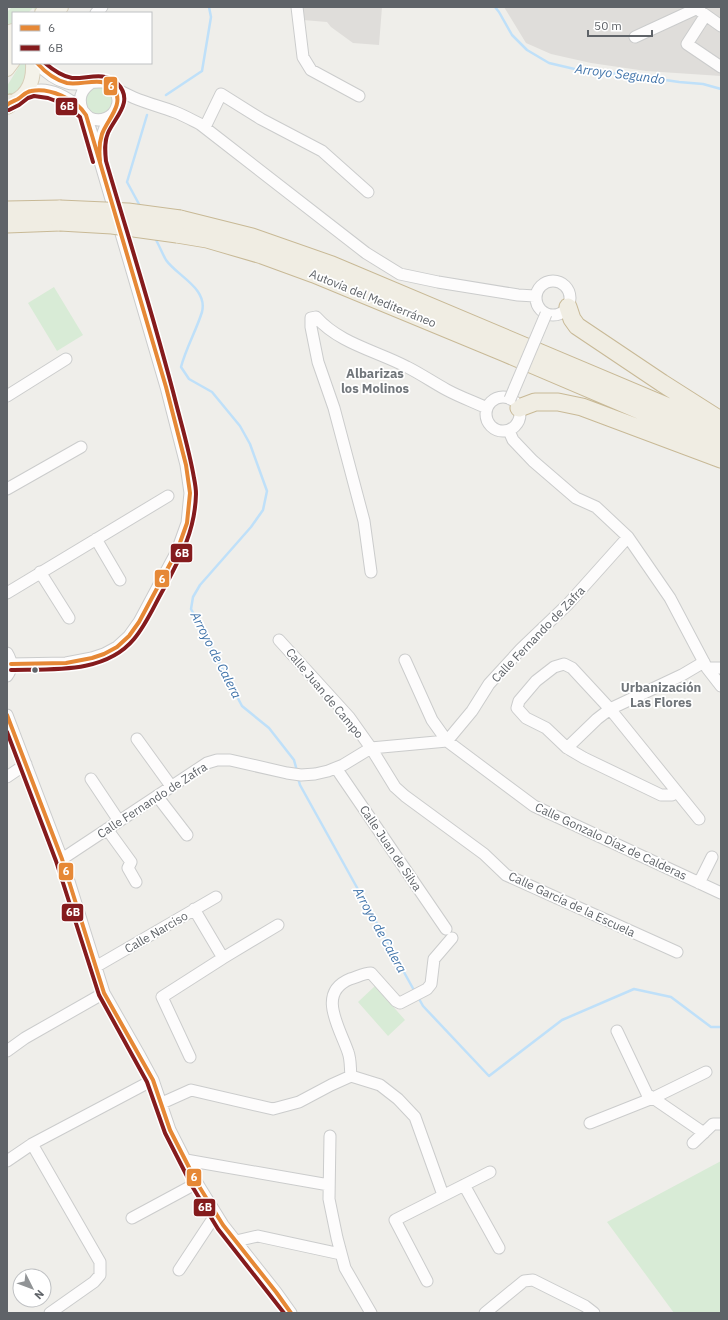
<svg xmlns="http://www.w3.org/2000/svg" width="728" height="1320" font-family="'IBM Plex Sans',sans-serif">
	<rect width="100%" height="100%" fill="#efeeea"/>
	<path fill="#dfddda" d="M302,7h80l-3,38 -26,-2 -22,-16 -4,-5 -24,-2z
		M504,7h217v69l-75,-5 -55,-8 -40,-9 -25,-11z"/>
	<path fill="#d8ebd6" d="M12,7h26l-3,3 -2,-2 -5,5h-15v16l-6,1v-18z
		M21,63h8c-5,17 -5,26 -22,34v-11z
		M84 101a14 14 0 1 1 28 0a14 14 0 1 1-28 0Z
		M54,287l29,48 -26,16 -29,-48z
		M375,986l30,34 -17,16 -30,-34z
		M721,1161v152h-47l-67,-91z"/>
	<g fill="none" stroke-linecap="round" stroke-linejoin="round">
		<path stroke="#bfe0f9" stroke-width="2.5" d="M495,7l4,5 13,23 15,15 22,13 34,8 48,4 48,7 24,2 18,5
			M166,95l36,-24 9,-54 -2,-10
			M140,206l-13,-24 20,-67
			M155,238c4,7 7,15 11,22 11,16 42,28 36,52 -6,19 -16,36 -21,55l8,12 23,13 28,34 10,18 17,47 -4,19 -12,17 -51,58 -7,12 -2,12 51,97 27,22 25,32 3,11
			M298,778l2,7 115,207
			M418,997l5,9 66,70 73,-56 72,-31 37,8 40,30h10"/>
		<defs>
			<path id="minor" d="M297,7l6,50 8,13 48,26
				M700,11l21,15
				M96,13l6,-6
				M705,16l-18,28 34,23
				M635,37l65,-30
				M110,85c23,15 40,18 65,27 8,3 17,8 25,12l166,129 34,21 38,8 80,13 17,1
				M26,92c4,-1 10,-2 15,-2 13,0 28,9 38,17 4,3 6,8 11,11 11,5 24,-1 27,-12 2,-5 1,-10 -2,-15 -9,-18 -32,-3 -48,-8 -11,-3 -22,-11 -30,-20
				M82,109c-4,-11 -1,-19 9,-26
				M205,127l16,-33 40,25 61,32 46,41
				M100,152c0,-14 4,-25 11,-37
				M536 298a17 17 0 1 1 34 0a17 17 0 1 1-34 0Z
				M7,396l59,-37
				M486 414a17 17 0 1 1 34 0a17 17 0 1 1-34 0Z
				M509,431l4,9 20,21 43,37 20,9 32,30 42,61 37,70 14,18
				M7,489l74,-42
				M96,539l24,41
				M40,572l29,46
				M371,572l-7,-51 -30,-113 -16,-46 -7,-35v-9l5,-1c24,27 61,34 91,50 14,7 27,16 40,23 13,7 27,12 40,18
				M7,593l161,-97
				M279,640l70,77 22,31 24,39 10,9 79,58 22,21 171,77
				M7,653c5,8 6,15 0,23
				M405,660l27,60 15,21 87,65 187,87
				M11,664l55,-1 26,-5 12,-4 13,-7 12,-11 10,-14 38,-71 10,-28 3,-30 -4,-28 -20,-78 -75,-256 -6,-17
				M707,668h14
				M7,715l55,144 42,134 36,63 13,24 17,50 27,53 26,42 53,67 15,21
				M137,739l34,47
				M567,748l30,-29 13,-10 72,-34 22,-13
				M336,768l110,161
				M7,777l19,-13
				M91,779l28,42
				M677,792l-5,3h-11l-77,-37 -17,-10 -21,-20 -20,-10 -9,-10 2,-7 17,-20 18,-14 10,-3 8,4 38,41 89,110
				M157,796l30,39
				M107,829l24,33 -3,6 8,14
				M62,859l145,-96 10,-3h13l57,13 14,2 14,-1 13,-3 15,-6 28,-17 76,-7 25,-30 17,-27 32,-35 47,-45 60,-67
				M699,883l13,-26
				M194,909l29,49
				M97,966l119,-69
				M617,1031l30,63 57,39
				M7,1051l18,-13 79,-45
				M190,1057l-28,-60 61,-39 55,-33
				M351,1076c-1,-8 0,-16 -3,-24 -8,-24 -32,-59 2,-73 7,-2 14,-6 21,-6l25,28 4,2 27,-14 4,-5 3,-25 18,-21
				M351,1076l29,9 18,14 17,18 28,78
				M162,1103l29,-13 82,19 26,-7 32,-17 20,-9
				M590,1123l63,-25 53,-26
				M330,1136l-1,63 8,39 8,30 26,45
				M693,1143l20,-19h8
				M32,1144l68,118v13l-6,7 -44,31
				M186,1160l143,25
				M7,1161l25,-17 121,-64
				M464,1185l35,63
				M132,1218l65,-35
				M236,1241l22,-5 83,18
				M179,1270l37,-56
				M427,1281l-32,-61 95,-48
				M485,1313l39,-32 9,-1 52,26 9,7"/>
			<path id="major" d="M42,13l6,-6
				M55,13l6,-6
				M7,33l6,-2
				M7,50l6,-7
				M7,69l6,-8
				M7,104c20,-5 27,-22 26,-41"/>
			<path id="highway" d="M7,105l3,-2
				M7,210l53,-1
				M180,219l72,18 80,28 389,164
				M7,224l53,-2
				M177,234l30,5 55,16 52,19 191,79 216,92
				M568,307l4,12 5,7 85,57 55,35
				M519,408l16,-6h23l24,5 139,52"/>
		</defs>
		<use href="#minor" stroke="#cbcccc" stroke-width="13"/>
		<use href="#major" stroke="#d7ceb8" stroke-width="16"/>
		<use href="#highway" stroke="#c8b996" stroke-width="19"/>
		<use href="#minor" stroke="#fdfcfc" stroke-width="11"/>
		<use href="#major" stroke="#f4f2e9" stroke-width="14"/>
		<use href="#highway" stroke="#f0ede3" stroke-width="17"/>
		<defs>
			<path id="minor-bridge" d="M510,399l36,-85"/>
			<path id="highway-bridge" d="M60,209l68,3 52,7
				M60,222l52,3 65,9"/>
		</defs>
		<use href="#minor-bridge" stroke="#cbcccc" stroke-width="13" stroke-linecap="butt"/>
		<use href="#highway-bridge" stroke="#c8b996" stroke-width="19" stroke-linecap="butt"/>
		<use href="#minor-bridge" stroke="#fdfcfc" stroke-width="11"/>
		<use href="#highway-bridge" stroke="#f0ede3" stroke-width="17"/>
		<defs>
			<path id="bus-1" d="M37,63c8,9 18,17 30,20 15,3 36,-8 47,6 11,15 -7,31 -12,45 -3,9 -3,18 -2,27
				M7,105c3,-3 7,-4 11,-6 5,-3 7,-7 13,-8 18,-4 45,8 55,24l80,272 20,78 4,28 -3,30 -10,28 -38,71 -10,14 -12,11 -13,7 -12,4 -26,5 -55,1
				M7,715l55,144 42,134 49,87 17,50 27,53 26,42 53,67 15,21"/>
			<path id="bus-2" d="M9,110l10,-5 9,-7 6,-2 14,2 16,6 16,13 13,45
				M11,670c41,-1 94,4 123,-31 12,-14 20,-33 29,-49 17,-32 32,-58 33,-96 0,-5 -1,-11 -2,-16 -4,-24 -11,-48 -17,-71 -21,-83 -47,-164 -71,-246 -1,-9 -2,-19 2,-28 7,-16 27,-32 9,-50 -13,-12 -30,-4 -45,-5 -11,-2 -19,-8 -27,-15
				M7,732l49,129 43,134 48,87 18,51 27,53 26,43 66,84"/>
		</defs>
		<use href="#bus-1" stroke="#fff" stroke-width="7"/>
		<use href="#bus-2" stroke="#fff" stroke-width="7"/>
		<use href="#bus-1" stroke="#e68836" stroke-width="4"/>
		<use href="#bus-2" stroke="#851b1d" stroke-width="4"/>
	</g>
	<circle fill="#5f6368" stroke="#fff" stroke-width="1.5" cx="35" cy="670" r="3.5"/>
	<g text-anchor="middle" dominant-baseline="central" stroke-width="3.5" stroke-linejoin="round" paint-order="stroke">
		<g font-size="12" fill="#5f6368" stroke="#fff">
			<text transform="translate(373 298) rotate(22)">Autovía del Mediterráneo</text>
			<text transform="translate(538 634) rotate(-46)">Calle Fernando de Zafra</text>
			<text transform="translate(325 693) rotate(50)">Calle Juan de Campo</text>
			<text transform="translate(152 800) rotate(-33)">Calle Fernando de Zafra</text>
			<text transform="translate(611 841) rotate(25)">Calle Gonzalo Díaz de Calderas</text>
			<text transform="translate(391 848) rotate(56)">Calle Juan de Silva</text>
			<text transform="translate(572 904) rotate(25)">Calle García de la Escuela</text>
			<text transform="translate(156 932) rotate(-30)">Calle Narciso</text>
		</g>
		<g font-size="13" font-style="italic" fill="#4174aa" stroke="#fff">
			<text transform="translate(620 74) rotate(7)">Arroyo Segundo</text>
			<text transform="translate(216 655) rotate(63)">Arroyo de Calera</text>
			<text transform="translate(380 930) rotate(61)">Arroyo de Calera</text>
		</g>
		<g font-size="13" font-weight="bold" fill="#70757a" stroke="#fff">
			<text x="375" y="373">Albarizas<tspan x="375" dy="15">los Molinos</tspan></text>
			<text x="661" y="687">Urbanización<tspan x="661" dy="15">Las Flores</tspan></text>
		</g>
	</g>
	<g stroke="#fff" stroke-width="1.5">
		<rect x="103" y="76" width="15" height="20" rx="4" fill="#e68836"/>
		<rect x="55" y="97" width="23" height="19" rx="4" fill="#851b1d"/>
		<rect x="170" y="543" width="23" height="20" rx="4" fill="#851b1d"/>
		<rect x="154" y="569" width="16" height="19" rx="4" fill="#e68836"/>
		<rect x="58" y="862" width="16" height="19" rx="4" fill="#e68836"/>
		<rect x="61" y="903" width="23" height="19" rx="4" fill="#851b1d"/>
		<rect x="186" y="1168" width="16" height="19" rx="4" fill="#e68836"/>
		<rect x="193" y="1198" width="23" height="19" rx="4" fill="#851b1d"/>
	</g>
	<g font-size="11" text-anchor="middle" font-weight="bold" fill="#fff">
		<text x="111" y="90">6</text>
		<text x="67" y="110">6B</text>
		<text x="182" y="557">6B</text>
		<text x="162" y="583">6</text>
		<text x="66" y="875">6</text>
		<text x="73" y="916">6B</text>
		<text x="194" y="1181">6</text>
		<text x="205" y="1211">6B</text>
	</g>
	<rect width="728" height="1320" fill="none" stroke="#5f6368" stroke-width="16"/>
	<rect x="12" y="12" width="140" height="52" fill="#ffffff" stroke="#bfc1c3"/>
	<rect x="20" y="25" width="20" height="6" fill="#e68836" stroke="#bfc1c3"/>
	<text x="48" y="32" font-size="12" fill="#5f6368">6</text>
	<rect x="20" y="45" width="20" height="6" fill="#851b1d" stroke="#bfc1c3"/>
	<text x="48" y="52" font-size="12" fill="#5f6368">6B</text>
	<g transform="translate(32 1288) rotate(132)"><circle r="19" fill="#ffffff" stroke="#bfc1c3"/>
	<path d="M0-3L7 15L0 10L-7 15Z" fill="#919496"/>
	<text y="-6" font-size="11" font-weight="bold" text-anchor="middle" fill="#5f6368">N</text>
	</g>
	<path d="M588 30v6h64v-6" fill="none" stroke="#5f6368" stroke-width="2"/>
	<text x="594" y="30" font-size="12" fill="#5f6368" stroke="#ffffff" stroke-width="3" paint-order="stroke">50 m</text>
</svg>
